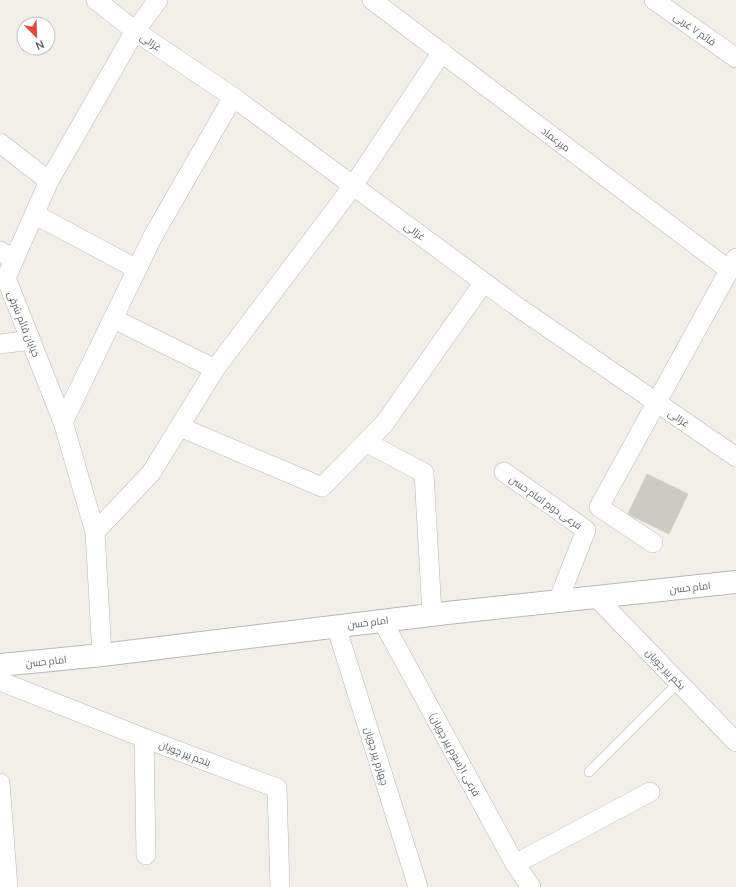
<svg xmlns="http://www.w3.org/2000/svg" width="736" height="887" font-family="Manrope,Cairo,sans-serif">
	<rect width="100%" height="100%" fill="#f1efe8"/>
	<path fill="#cccac5" stroke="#d6d1c6" d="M647,474l41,20 -19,40 -41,-20z"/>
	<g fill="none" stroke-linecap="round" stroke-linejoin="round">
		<defs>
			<path id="service" d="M589,772l90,-90"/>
			<path id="minor" d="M96,0l39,31 98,66 279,206 224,154
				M372,0l357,270
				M654,0l82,58
				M0,143l49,38
				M34,214l103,55
				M0,251l14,8
				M114,319l101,50
				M0,344l31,-4
				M63,422l90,-186 80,-139
				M180,427l142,60 62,-63 100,-142
				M366,442l58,31 8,141
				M504,472l82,58 -28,71
				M95,532l56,-59 64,-104 138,-183 89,-134
				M653,543l-54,-36 137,-249
				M596,597l140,145
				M382,620l133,244 16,23
				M336,626l82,261
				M102,655l-7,-123 -32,-110 -57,-144 43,-97 86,-150 23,-31
				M0,681l144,57 133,50 3,99
				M144,738l2,117
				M0,783l8,104
				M515,864l135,-72"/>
			<path id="tertiary" d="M0,665l102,-10 345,-42 289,-31"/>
		</defs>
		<use href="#service" stroke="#b5b8bc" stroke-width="10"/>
		<use href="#minor" stroke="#b5b8bc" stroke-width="20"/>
		<use href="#tertiary" stroke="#b5b8bc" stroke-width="24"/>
		<use href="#service" stroke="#fff" stroke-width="9"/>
		<use href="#minor" stroke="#fff" stroke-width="19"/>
		<use href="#tertiary" stroke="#fff" stroke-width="22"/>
	</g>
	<g text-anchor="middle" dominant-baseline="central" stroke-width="3" stroke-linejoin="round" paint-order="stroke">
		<g font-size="10" fill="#5f6368" stroke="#fff">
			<text transform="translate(695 29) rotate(35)">قائم ۷ غربی</text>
			<text transform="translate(151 42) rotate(34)">غزالی</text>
			<text transform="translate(556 139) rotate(37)">میرعماد</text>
			<text transform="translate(415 231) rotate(36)">غزالی</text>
			<text transform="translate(24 324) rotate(68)">خیابان قائم شرقی</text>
			<text transform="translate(679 418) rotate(34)">غزالی</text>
			<text transform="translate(546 502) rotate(35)">فرعی دوم امام حسن</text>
			<text transform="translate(690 587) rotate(-6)">امام حسن</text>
			<text transform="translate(368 622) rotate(-7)">امام حسن</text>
			<text transform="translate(46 661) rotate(-6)">امام حسن</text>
			<text transform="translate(666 669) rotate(46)">یکم پیر چوپان</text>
			<text transform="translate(185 753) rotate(21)">پنجم پیر چوپان</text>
			<text transform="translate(455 754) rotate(61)">فرعی ۱(سوم پیر چوپان)</text>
			<text transform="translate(377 756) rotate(73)">چهارم پیر چوپان</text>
		</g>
	</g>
	<g transform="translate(36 36) rotate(157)"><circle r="19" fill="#ffffff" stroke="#bfc1c3"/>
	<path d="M0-3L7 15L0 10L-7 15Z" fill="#ea4335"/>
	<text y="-6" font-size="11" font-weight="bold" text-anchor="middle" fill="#5f6368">N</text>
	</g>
</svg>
